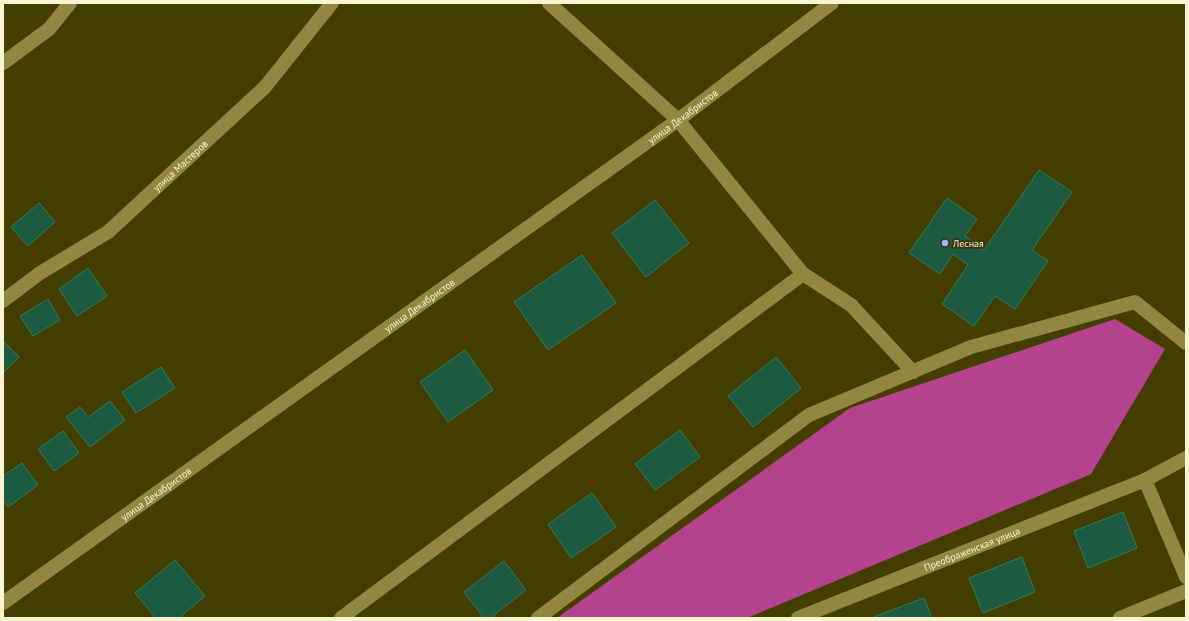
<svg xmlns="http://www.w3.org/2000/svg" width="1189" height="621" font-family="'PT Sans',sans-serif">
	<rect width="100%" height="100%" fill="#443e00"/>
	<path fill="#b4428e" d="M1115,319l50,30 -74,125 -344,144h-190l293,-210z"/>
	<path fill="#1c5a41" stroke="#2d7f5e" d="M1039,170l33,22 -40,58 16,11 -33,48 -20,-13 -21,30 -32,-22 26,-39 -15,-11 -13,20 -31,-21 38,-55 30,21 -12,17 19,14z
		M655,200l34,43 -43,34 -34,-44z
		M39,203l16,19 -27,24 -17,-19z
		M582,255l34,48 -68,47 -34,-48z
		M88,268l19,28 -30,20 -18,-27z
		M48,299l12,21 -27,16 -13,-20z
		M3,341l16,16 -16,16z
		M465,350l28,40 -45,32 -28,-40z
		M776,357l25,31 -48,39 -25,-31z
		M161,367l14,21 -39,25 -14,-21z
		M110,401l15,19 -35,27 -24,-30 14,-10 8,10z
		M680,430l20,27 -45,33 -20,-26z
		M63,431l16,22 -25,18 -16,-22z
		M22,463l16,22 -30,22 -5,-7v-24z
		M592,493l24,34 -45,31 -23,-34z
		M1123,512l14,36 -49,20 -14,-37z
		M1022,557l13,35 -52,21 -14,-35z
		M175,560l30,36 -26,22h-23l-21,-25z
		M504,561l22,29 -36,28h-6l-20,-26z
		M924,598l8,20h-61z"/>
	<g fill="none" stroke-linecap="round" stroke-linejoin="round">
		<g stroke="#908840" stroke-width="14">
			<path d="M549,3l129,117 125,154"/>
			<path d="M3,63l46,-34 21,-26"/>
			<path id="s1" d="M3,301l37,-28 68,-41 157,-145 67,-84"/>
			<path d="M1186,458l-41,22 41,97"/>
			<path id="s2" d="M3,603l675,-483 154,-117"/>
			<path d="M341,618l462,-344 48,31 62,67"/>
			<path d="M538,618l271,-203 162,-68 164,-45 51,41"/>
			<path id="s3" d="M798,618l347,-138"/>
			<path d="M1120,618l66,-27"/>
		</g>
	</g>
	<circle fill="#aeaefb" stroke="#38330c" stroke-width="1.5" cx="945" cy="243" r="4"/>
	<g text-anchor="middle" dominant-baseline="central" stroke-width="3.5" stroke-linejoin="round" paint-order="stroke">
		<g font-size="10" fill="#f8f5d0" stroke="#38330c">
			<text stroke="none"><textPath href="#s2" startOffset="836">улица Декабристов</textPath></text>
			<text stroke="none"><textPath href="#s1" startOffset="224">улица Мастеров</textPath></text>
			<text stroke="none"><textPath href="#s2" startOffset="512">улица Декабристов</textPath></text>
			<text stroke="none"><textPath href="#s2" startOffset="188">улица Декабристов</textPath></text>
			<text stroke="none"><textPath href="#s3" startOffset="187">Преображенская улица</textPath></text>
		</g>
		<g font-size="10" fill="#f8f5d0" stroke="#38330c" text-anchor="start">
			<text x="953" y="243">Лесная</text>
		</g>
	</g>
	<rect width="1189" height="621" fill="none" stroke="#f8f5d0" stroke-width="8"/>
</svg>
